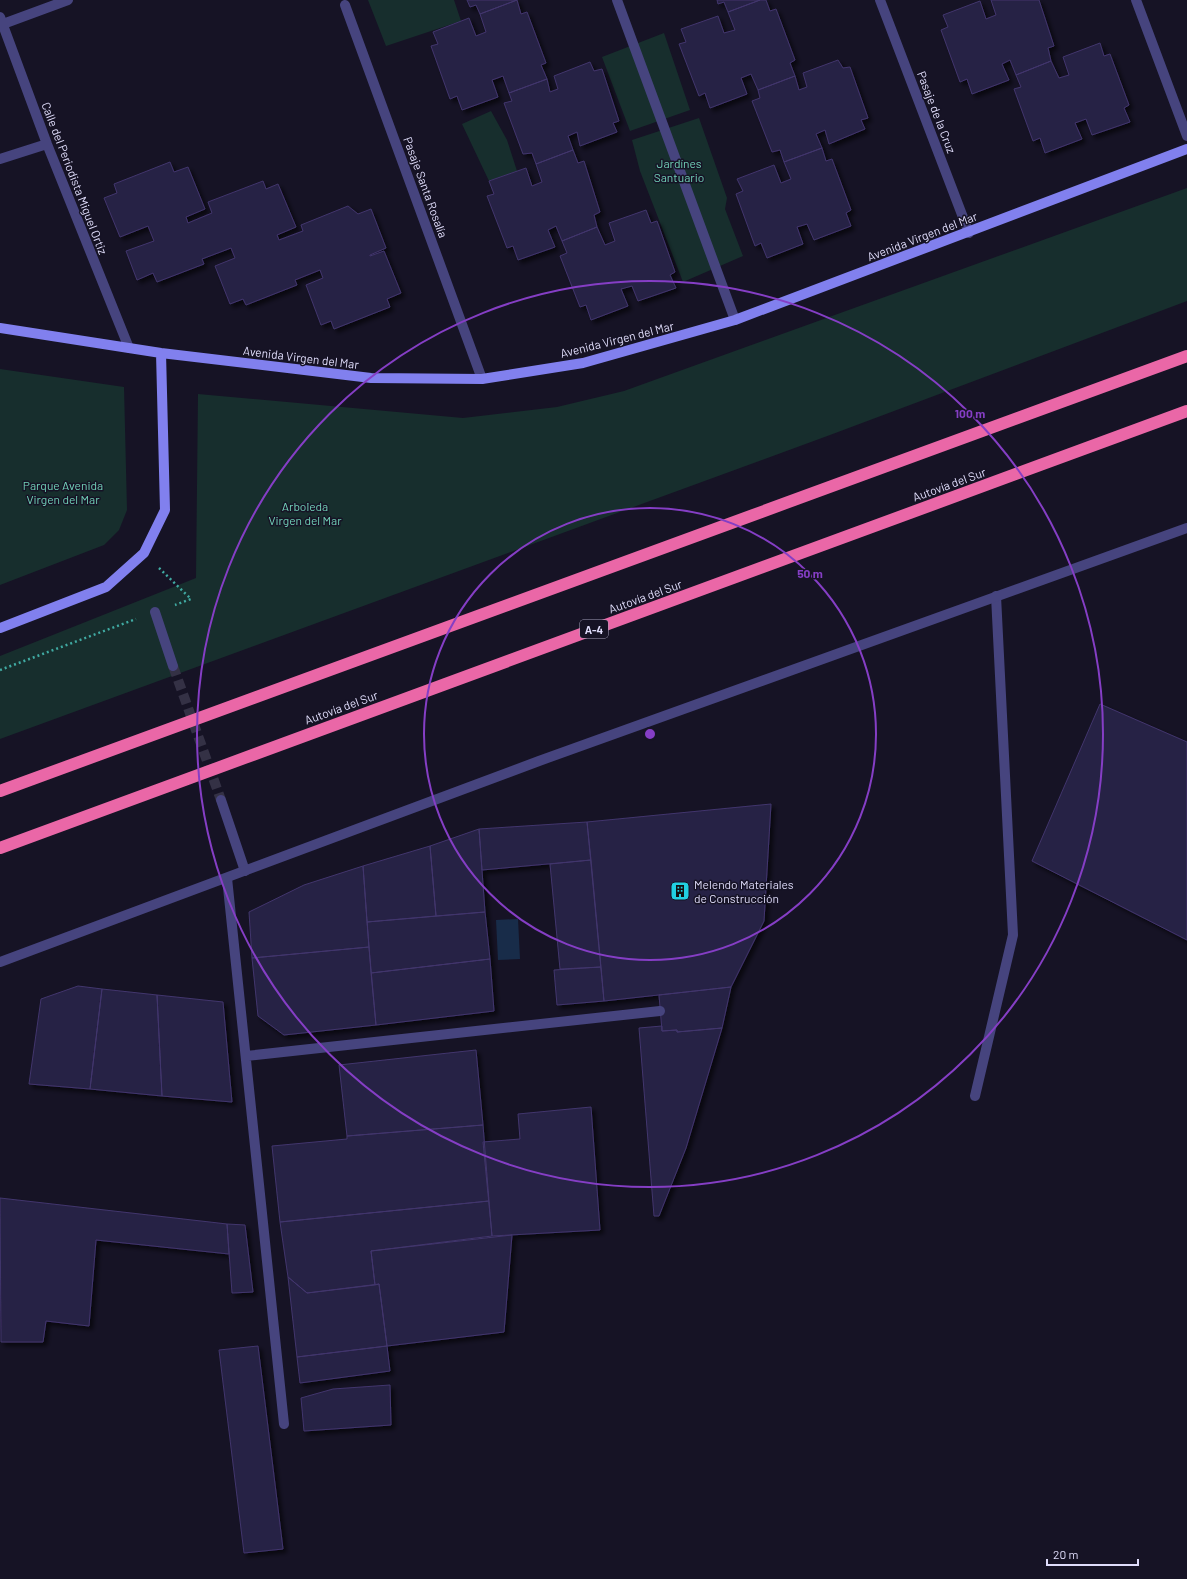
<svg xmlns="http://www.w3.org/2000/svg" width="1187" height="1579" font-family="Barlow,sans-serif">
	<defs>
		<filter id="shadow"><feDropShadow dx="3.5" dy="3.5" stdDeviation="2" flood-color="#0009"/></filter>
	</defs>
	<rect width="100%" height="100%" fill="#161325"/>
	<path fill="#172e2d" d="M368,0h86l7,21 -75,25z
		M664,33l26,77 -60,21 -28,-74z
		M491,111l16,29 10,31 -28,10 -27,-57z
		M699,118l28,80 -2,11 18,47 -60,26 -43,-111 -8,-31z
		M1187,188v113l-357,134 -830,304v-83l196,-78 2,-184 265,24 94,-11 67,-16z
		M0,369l124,18 3,123 -8,20 -15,15 -104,40z"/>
	<path fill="#182c49" d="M518,919l2,40 -22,1 -2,-40z"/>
	<path fill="#282144" stroke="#41366d" filter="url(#shadow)" d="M467,0h50l-37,14 -4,-9 -6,2z
		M517,0l4,14 6,-2 19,51 -5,2 6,14 -38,14 -6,-17 -11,4 6,17 -36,13 -5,-14 -7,3 -19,-53 7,-2 -5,-12 36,-14 7,18 10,-4 -6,-18z
		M717,0h43l-32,12 -4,-10 -6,2z
		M760,0h6l4,11 6,-2 19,51 -5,3 5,13 -37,14 -7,-16 -10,4 6,16 -37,14 -5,-15 -6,3 -20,-52 7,-2 -5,-13 37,-13 6,17 11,-3 -7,-18z
		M991,0h48l15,46 -6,2 3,13 -35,14 -6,-15 -8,4 7,16 -37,14 -5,-15 -7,3 -19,-52 7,-3 -5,-12 37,-14 6,18 10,-4z
		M1100,43l4,13 6,-2 19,51 -5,3 6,14 -38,13 -6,-16 -11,4 7,16 -37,14 -5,-15 -7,3 -19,-52 7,-2 -5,-12 35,-14 8,17 10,-3 -6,-18z
		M838,60l5,8 7,-1 18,51 -7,2 4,9 -36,15 -4,-14 -9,4 6,14 -38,14 -4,-12 -8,2 -20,-51 8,-3 -2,-8 37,-14 4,14 8,-3 -4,-14z
		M590,62l4,9 8,-2 17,52 -6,2 4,9 -37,14 -3,-14 -9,4 5,14 -37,14 -4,-11 -9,1 -19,-51 8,-2 -3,-8 38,-14 3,13 8,-3 -4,-13z
		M822,148l4,13 6,-2 19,51 -5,3 5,13 -37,14 -7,-16 -10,3 6,17 -36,14 -6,-15 -6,3 -19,-52 7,-3 -6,-12 37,-14 7,18 10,-4 -7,-17z
		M573,150l5,13 6,-2 16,51 -6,3 3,12 -35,14 -6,-15 -8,4 7,17 -37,13 -5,-14 -6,2 -20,-52 7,-2 -5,-13 37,-13 6,18 10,-4 -6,-18z
		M170,162l4,10 14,-5 17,42 -19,8 2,6 24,-10 -4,-11 55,-21 3,8 12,-5 18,43 -19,8 2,5 24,-9 -2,-6 47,-19 10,8 13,-5 15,39 -16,7v1l14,-5 17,42 -14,6 3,8 -56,22 -3,-8 -10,4 -15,-40 17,-7 -3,-8 -25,10 2,5 -51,20 -3,-6 -13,5 -15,-38 20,-8 -4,-10 -29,11 2,5 -47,18 -4,-9 -16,7 -11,-29 28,-10 -6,-15 -28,11 -16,-39 13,-5 -3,-9z
		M646,210l5,13 6,-2 18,51 -5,3 6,13 -38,13 -6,-15 -11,3 7,17 -37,14 -5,-15 -6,2 -20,-51 7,-3 -5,-12 35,-14 8,18 10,-4 -6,-18z
		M1100,704l87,38v198l-155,-79z
		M771,804l-7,117 -33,66 -127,14 -17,-179z
		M587,822l4,38 -109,10 -3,-41z
		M479,829l6,83 -49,4 -6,-70z
		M430,846l6,70 -69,6 -4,-56z
		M591,860l10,107 -41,2 -10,-105z
		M363,866l6,81 -117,11 -3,-46 55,-27z
		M485,912l5,47 -119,14 -4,-51z
		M369,947l7,78 -92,10 -26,-19 -6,-58z
		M490,959l4,52 -118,14 -5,-52z
		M601,967l3,34 -47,4 -3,-35z
		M78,986l24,3 -12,100 -61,-5 12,-85z
		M731,987l-9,41 -45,4v-2l-15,1 -3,-36z
		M102,989l55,6 5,101 -72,-7z
		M157,995l66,7 9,100 -70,-6z
		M662,1026v5l15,-1v2l45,-4 -36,120 -27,68h-5l-15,-188z
		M476,1050l7,75 -136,11 -8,-71z
		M591,1107l9,123 -108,6 -9,-94 37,-3 -2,-25z
		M483,1125l6,76 -209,21 -8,-76 75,-7v-3z
		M0,1198l227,26 2,30 -133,-14 -7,86 -43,-5 -3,21h-42z
		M489,1201l3,35 -121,15 4,34 -68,8 -19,-16 -8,-55z
		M227,1224l18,1 8,67 -21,1z
		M512,1235l-8,97 -117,14 -8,-62 -4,1 -4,-34z
		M288,1277l19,16 72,-9 8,62 -90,11z
		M258,1346l25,203 -39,4 -25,-203z
		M387,1346l3,25 -90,12 -3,-26z
		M390,1385l1,40 -87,6 -3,-33 32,-9z"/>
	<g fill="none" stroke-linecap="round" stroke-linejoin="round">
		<path stroke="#343145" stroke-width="10" stroke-dasharray="10 5" stroke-linecap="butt" d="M173,666l48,134"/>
		<path stroke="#40aaa2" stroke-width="2.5" stroke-dasharray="2 3" stroke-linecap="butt" d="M159,568l32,31 -16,6
			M0,670l136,-51"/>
		<path stroke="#46447e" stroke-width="10" d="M227,878l57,546
			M246,1056l414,-45
			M975,1096l38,-161 -17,-339"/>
		<path stroke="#46447e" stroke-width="10" d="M617,0l118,320
			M1136,0l51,136
			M0,17l47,127 82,204
			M3,24l65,-24
			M0,159l47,-15
			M155,612l18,54
			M221,800l24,71"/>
		<path stroke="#46447e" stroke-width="10" d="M880,0l89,233
			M345,5l137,374"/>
		<path stroke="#46447e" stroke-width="10" d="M0,962l539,-201 648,-233"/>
		<path stroke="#8180ee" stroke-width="10" d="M0,328l161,25 210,25 111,1 101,-16 152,-43 452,-171
			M0,628l106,-41 38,-34 21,-43 -4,-157"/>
		<path stroke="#ea67a7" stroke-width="12" d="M0,791l1187,-435
			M0,848l1187,-437"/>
	</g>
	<g fill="none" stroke="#853ec5" stroke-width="2">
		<circle cx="650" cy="734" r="226"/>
		<circle cx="650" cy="734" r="453"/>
	</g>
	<defs>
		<symbol id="building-square" viewBox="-11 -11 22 22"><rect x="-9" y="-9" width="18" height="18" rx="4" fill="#21d0e1" stroke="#161325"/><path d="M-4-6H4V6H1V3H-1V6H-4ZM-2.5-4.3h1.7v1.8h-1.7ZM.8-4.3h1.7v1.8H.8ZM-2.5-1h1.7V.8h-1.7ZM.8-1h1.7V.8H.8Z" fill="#111"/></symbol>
	</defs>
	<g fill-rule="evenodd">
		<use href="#building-square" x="669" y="880" width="22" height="22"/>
	</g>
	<g text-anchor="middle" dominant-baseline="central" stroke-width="3" stroke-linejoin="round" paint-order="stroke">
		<rect fill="#161325" stroke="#a3a0ba" stroke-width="1" x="580" y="620" width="28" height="18" rx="3"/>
		<g font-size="11" font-weight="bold" fill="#dfdcfa">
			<text x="594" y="629">A-4</text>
		</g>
		<g font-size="12" fill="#dfdcfa" stroke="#161325">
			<text transform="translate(937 112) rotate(69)">Pasaje de la Cruz</text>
			<text transform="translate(75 178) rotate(69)">Calle del Periodista Miguel Ortiz</text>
			<text transform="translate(426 187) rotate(70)">Pasaje Santa Rosalía</text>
			<text transform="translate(922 236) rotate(-21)">Avenida Virgen del Mar</text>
			<text transform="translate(617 339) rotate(-14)">Avenida Virgen del Mar</text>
			<text transform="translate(301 357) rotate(7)">Avenida Virgen del Mar</text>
			<text transform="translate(949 484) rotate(-20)">Autovía del Sur</text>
			<text transform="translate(645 596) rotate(-20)">Autovía del Sur</text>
			<text transform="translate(341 707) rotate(-20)">Autovía del Sur</text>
		</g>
		<g font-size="12" fill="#71d1b8" stroke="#161325">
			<text x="679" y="163">Jardínes<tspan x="679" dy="14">Santuario</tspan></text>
			<text x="63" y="485">Parque Avenida<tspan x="63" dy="14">Virgen del Mar</tspan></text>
			<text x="305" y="506">Arboleda<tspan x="305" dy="14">Virgen del Mar</tspan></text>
		</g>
		<g font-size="12" fill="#dfdcfa" stroke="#161325" text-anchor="start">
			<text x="694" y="884">Melendo Materiales<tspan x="694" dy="14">de Construcción</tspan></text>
		</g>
	</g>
	<circle cx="650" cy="734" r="6" fill="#853ec5" stroke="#161325" stroke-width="2"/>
	<g font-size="12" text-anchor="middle" font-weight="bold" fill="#853ec5" stroke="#161325" stroke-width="3" stroke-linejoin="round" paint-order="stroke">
		<text x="970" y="418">100 m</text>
		<text x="810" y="578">50 m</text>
	</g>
	<path d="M1047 1559v6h91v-6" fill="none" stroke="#dfdcfa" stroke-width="2"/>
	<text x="1053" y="1559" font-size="12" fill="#dfdcfa" stroke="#161325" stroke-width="3" paint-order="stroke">20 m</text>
</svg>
